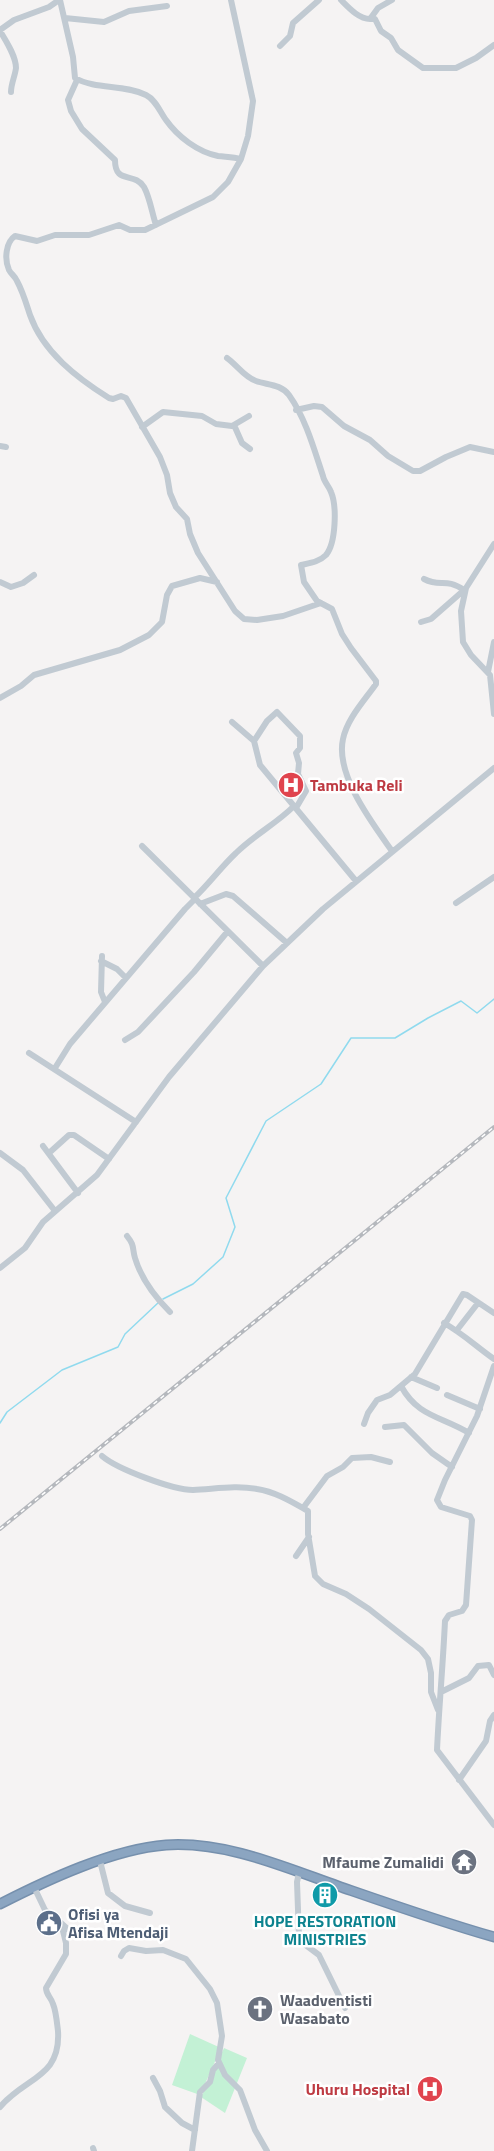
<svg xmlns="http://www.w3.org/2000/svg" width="494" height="2151" font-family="'Titillium Web',sans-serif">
	<rect width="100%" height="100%" fill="#f5f3f3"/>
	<path fill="#c3f1d5" d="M190,2034l31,14 -21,47 -28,-10z
		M224,2048l23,10 -22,55 -24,-16z"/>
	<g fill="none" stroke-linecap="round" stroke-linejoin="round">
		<path stroke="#90daee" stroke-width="1.5" d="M163,1299l30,-15 30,-27 12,-30 -9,-29 40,-77 55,-37 30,-46h44l33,-20 33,-17 16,12 17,-14
			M0,1423l7,-11 55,-42 56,-23 7,-13 34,-32"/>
		<defs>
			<path id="highway" d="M0,1904c47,-24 113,-55 166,-59 59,-4 118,22 172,41 52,18 103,36 156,51"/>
		</defs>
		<use href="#highway" stroke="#7690ad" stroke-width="11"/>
		<path stroke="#c1cad2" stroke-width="6" d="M60,0l13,57 2,21c21,12 49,6 71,17 10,5 14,17 20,25 12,17 32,32 52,36 8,1 15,1 23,3
			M231,0l22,101 -5,35 -7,23 -13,23 -15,15 -68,33h-15l-11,-5 -30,10h-34l-18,6 -22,-5c-9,6 -11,23 -6,34 2,4 6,6 8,11 6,11 9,22 13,34 13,37 47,63 79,83l4,1 8,-3 5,2 34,59 7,18 3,18 6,14 11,12 3,15 8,19 37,58 9,8 13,1 26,-4 38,-13
			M341,0c8,8 18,19 29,19l8,-11 14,-8
			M65,18l39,4 25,-11 38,-5
			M370,19h5l6,12 10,7 7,12 25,18h33l20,-10 18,-13
			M0,30l14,-10 35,-13 10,-7
			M0,31c6,10 16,25 16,37 -1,8 -5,16 -5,24
			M280,46l10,-10 3,-13 26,-23
			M77,80l-9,20 3,11 11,18 33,31c0,25 19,11 29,27 6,11 8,26 12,38
			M227,358c10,7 17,19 29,23 11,4 25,3 33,14 17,24 25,54 34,81 1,6 6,10 8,16 6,14 5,51 -5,63 -7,7 -16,8 -25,10l3,17 13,19 15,8 10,25 9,14 25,33v3c-12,17 -29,35 -33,55 -8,36 30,85 49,112
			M296,410l18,-4 8,1 22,19 26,14 18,16 25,15h7l26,-14 24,-10 24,5
			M234,425l8,18 8,6
			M142,427l21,-15 39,4 14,8 16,2 17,-10
			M0,446l6,1
			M494,544l-28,44 -5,23 2,31 8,13 19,20 4,39
			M424,579c17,9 21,-2 40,11
			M0,582l11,5 12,-4 11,-8
			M421,622l10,-3 32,-28
			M488,672l6,-30
			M0,698l21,-12 13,-11 86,-25 29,-15 13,-13 5,-27 5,-9 28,-8 17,4
			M232,722l22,19 6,24 96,116
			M254,741l13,-20 10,-9 23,24v12l-4,5 3,10 -1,11 8,17 -10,17
			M142,846l121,120
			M194,898c15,-14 27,-31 42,-45 18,-18 40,-29 58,-47
			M456,903l38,-26
			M200,904l26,-10 7,2 54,47
			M102,956l-1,36 4,10
			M101,961l16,8 9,9
			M125,1040l13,-8 56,-60 34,-41
			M29,1053l107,69
			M55,1068l15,-24 115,-135 10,-10
			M43,1146l35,47
			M0,1153l23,17 32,41
			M49,1153l20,-18h5l35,24
			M127,1236c8,10 5,12 8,22 6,20 21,40 35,54
			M0,1268l25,-20 18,-26 54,-47 72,-98 94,-111 60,-57 171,-141
			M444,1323c18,10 33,24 50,36
			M457,1330l21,-27
			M494,1366l-17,50 -32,64 -8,20 4,7 29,9 2,4 -6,85 -4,6 -13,4 -4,6c-2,43 -6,86 -8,129l57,75
			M411,1377l26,11
			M401,1386c17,31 40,30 68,47
			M447,1395l33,14
			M364,1424l4,-11 9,-13 13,-5 25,-21 48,-80 4,1 27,18
			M385,1427l19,-2 28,28 20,14
			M102,1456c15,13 71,34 91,34 22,-1 43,-5 64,-1 19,3 35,13 51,22v23l7,42 8,8 23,10 23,15 52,41 7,9 3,14v19l7,18
			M303,1508l24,-32 16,-9 9,-9 19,-1 19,5
			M296,1556l13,-19
			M441,1692l28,-14 9,-12 11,-1 5,10
			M459,1780l27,-39 4,-20 4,-6
			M100,1861l8,32 17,13 25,7
			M299,1873l-2,9 2,55 4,6 16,12 26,53
			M61,1923l11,10 11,2
			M121,1956l3,-5 5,-3 17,3 17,-1 23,9 24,30 7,14 5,33 -4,24 7,15 15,15 15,40 12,21
			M153,2078l7,13 5,16 17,16 13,7
			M0,2107c25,-30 61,-29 58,-76 -1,-8 -2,-20 -5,-27 -2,-7 -7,-9 -7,-16l20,-34v-11l-5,-20 -16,-13 -11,-23
			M93,2148l1,3
			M192,2151l8,-59 10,-10 3,-12 6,-7"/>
		<use href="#highway" stroke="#8ba5c1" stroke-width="8"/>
		<defs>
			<path id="rail" d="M0,1529l494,-402"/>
		</defs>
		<use href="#rail" stroke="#b5b8bd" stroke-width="4"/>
		<use href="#rail" stroke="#fff" stroke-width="1.5" stroke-dasharray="4.5" stroke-linecap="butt"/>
	</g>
	<defs>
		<symbol id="hospital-disc" viewBox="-11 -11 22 22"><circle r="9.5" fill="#e0444e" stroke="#fff"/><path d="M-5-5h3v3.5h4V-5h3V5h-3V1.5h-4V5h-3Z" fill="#fff"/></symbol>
		<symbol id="temple-disc" viewBox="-11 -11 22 22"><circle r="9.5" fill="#6b7280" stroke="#fff"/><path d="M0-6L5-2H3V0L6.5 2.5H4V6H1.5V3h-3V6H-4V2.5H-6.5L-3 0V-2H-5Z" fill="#fff"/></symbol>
		<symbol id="building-disc" viewBox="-11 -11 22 22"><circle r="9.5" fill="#0f9aa8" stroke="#fff"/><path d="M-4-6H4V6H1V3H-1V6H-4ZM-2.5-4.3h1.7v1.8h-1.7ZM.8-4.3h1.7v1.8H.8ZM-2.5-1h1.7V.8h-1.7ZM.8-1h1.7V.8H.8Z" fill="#fff"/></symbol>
		<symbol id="civic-disc" viewBox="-11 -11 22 22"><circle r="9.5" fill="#5c6f8a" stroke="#fff"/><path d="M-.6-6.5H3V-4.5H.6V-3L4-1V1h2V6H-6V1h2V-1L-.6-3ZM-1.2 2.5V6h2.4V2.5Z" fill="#fff"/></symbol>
		<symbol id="church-disc" viewBox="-11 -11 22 22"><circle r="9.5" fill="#6b7280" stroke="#fff"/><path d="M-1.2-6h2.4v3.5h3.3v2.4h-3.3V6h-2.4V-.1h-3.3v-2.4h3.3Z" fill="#fff"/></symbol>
	</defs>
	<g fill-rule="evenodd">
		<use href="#hospital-disc" x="276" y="770" width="30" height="30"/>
		<use href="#temple-disc" x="449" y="1847" width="30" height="30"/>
		<use href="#building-disc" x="310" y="1880" width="30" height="30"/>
		<use href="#civic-disc" x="34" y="1908" width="30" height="30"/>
		<use href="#church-disc" x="245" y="1994" width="30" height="30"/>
		<use href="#hospital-disc" x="415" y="2074" width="30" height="30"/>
	</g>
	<g text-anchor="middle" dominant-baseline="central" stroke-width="5" stroke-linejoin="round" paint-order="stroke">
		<g font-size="16" font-weight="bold" fill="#be3a42" stroke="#fff" text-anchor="start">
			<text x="310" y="785">Tambuka Reli</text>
			<text x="410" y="2089" text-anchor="end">Uhuru Hospital</text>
		</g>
		<g font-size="16" font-weight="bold" fill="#5b616d" stroke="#fff" text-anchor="end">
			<text x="444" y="1862">Mfaume Zumalidi</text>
			<text x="280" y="2000" text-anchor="start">Waadventisti<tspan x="280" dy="18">Wasabato</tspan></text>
		</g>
		<g font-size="16" font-weight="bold" fill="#4e5e75" stroke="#fff" text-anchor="start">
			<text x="68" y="1914">Ofisi ya<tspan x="68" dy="18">Afisa Mtendaji</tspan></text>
		</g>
		<g font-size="16" font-weight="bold" fill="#0d838f" stroke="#fff">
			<text x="325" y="1921">HOPE RESTORATION<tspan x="325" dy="18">MINISTRIES</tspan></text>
		</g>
	</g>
</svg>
